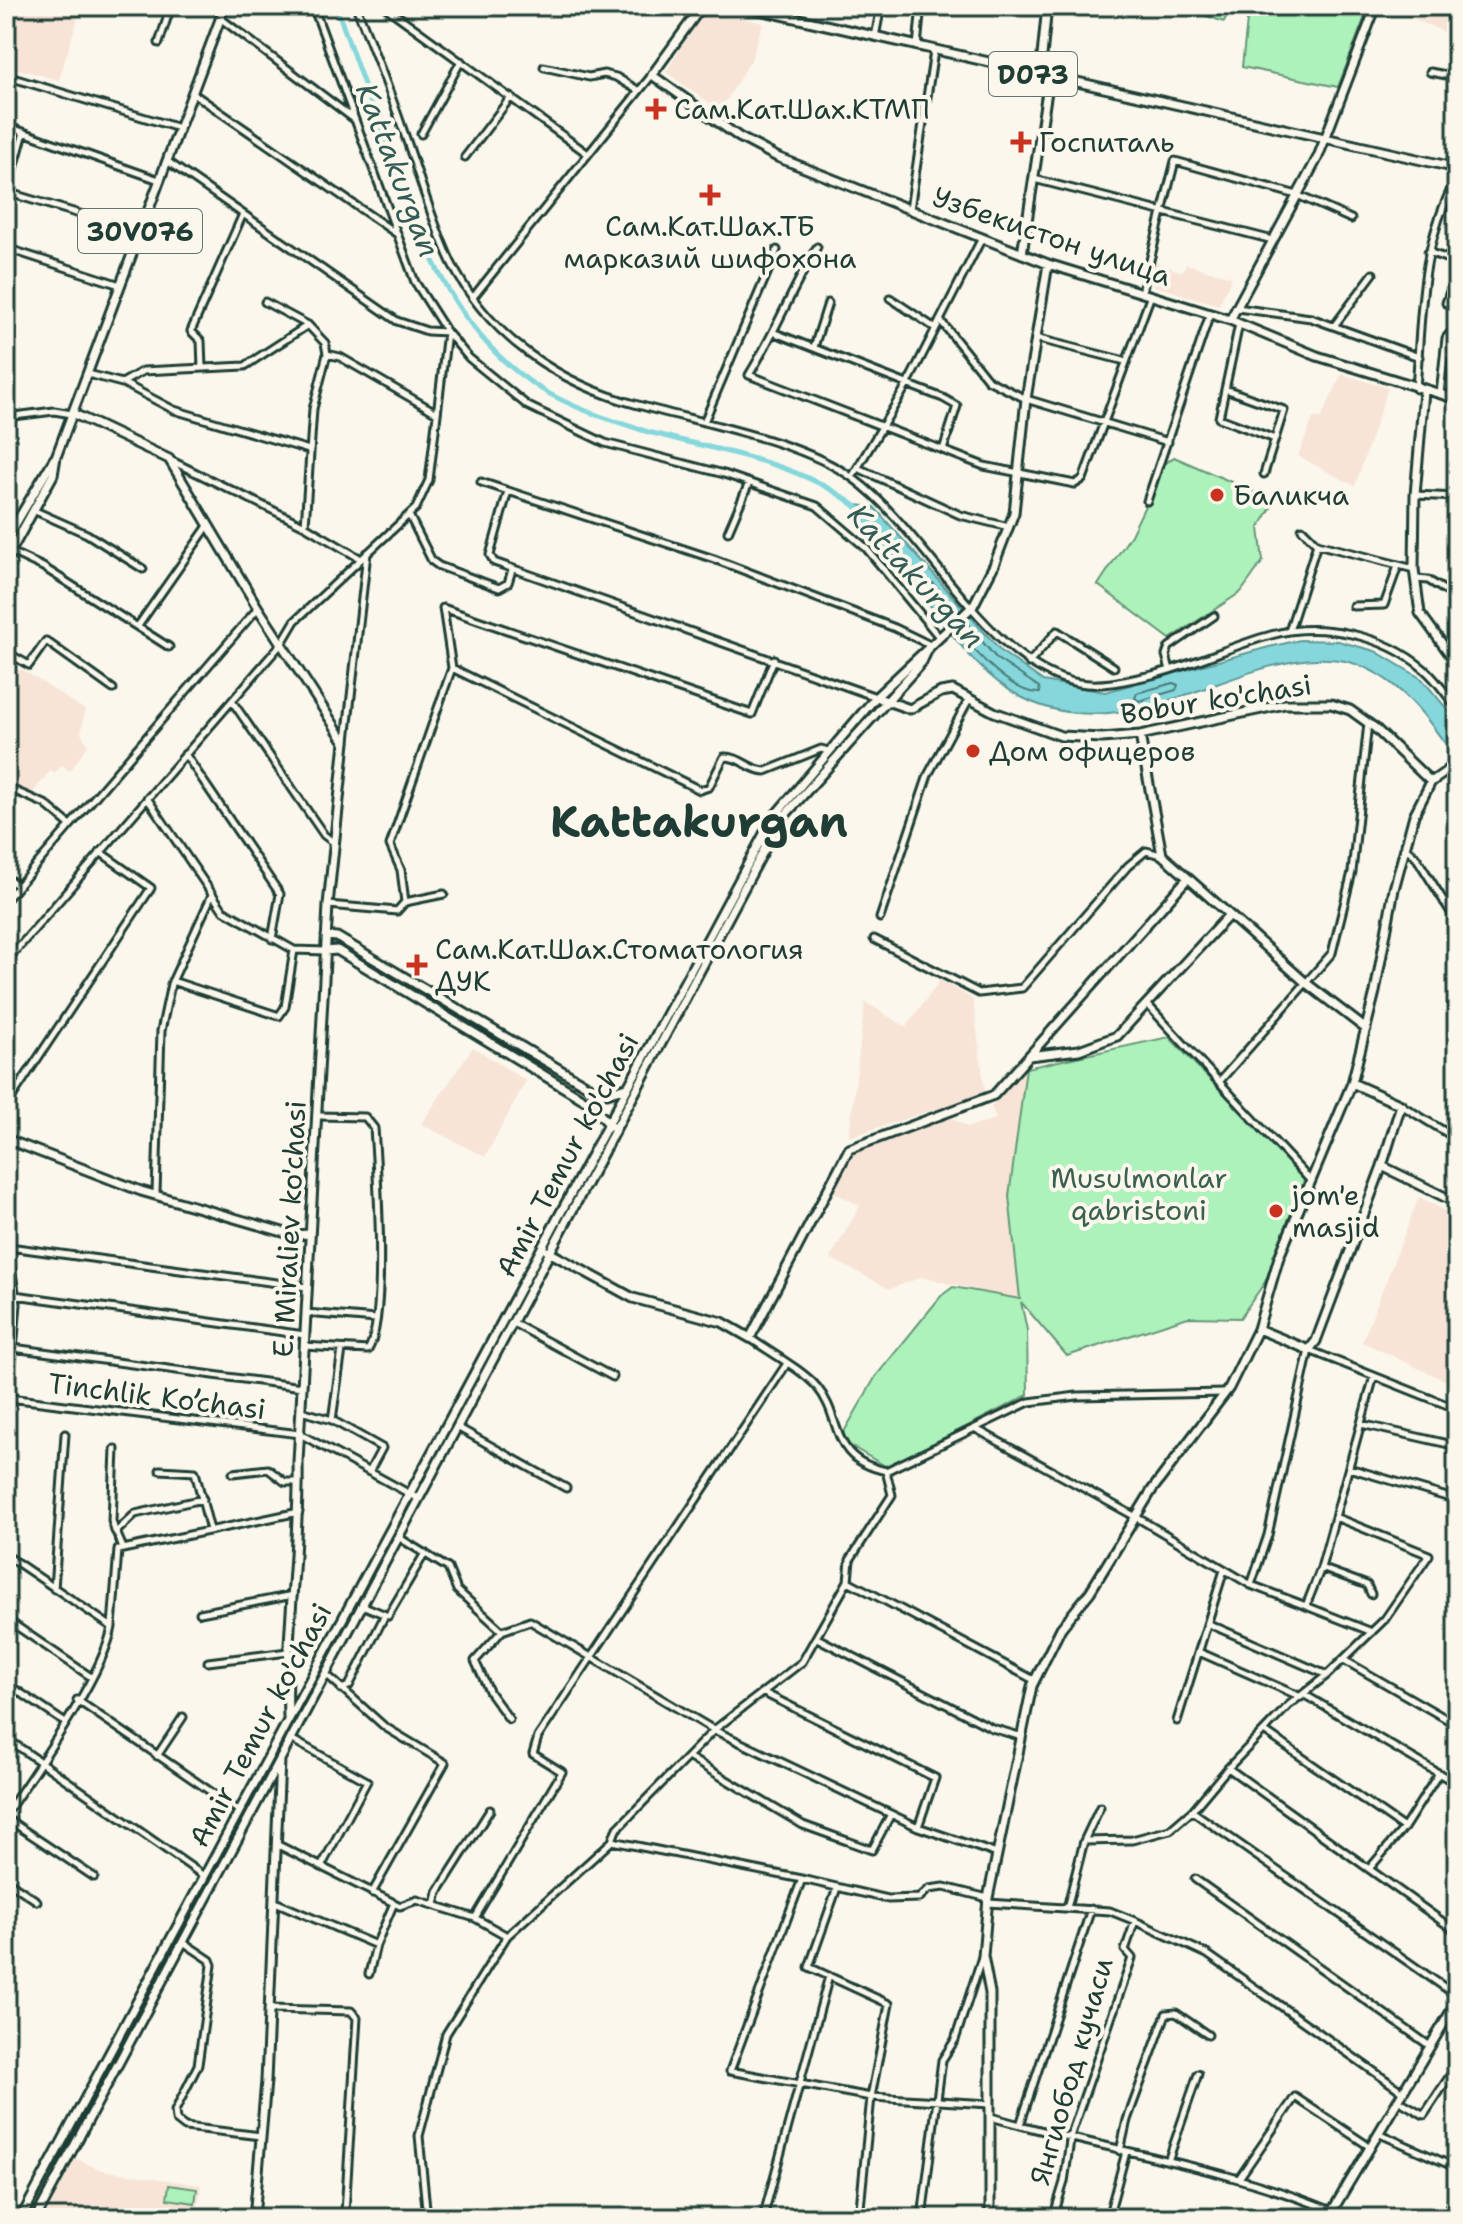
<svg xmlns="http://www.w3.org/2000/svg" width="1463" height="2224" font-family="'Shantell Sans',sans-serif">
	<rect width="100%" height="100%" fill="#fbf7ec"/>
	<filter id="ink" filterUnits="userSpaceOnUse"><feTurbulence type="fractalNoise" baseFrequency=".0125" numOctaves="2"/><feDisplacementMap in="SourceGraphic" scale="16" xChannelSelector="R" yChannelSelector="G"/><feConvolveMatrix kernelMatrix="1 2 1 2 8 2 1 2 1" color-interpolation-filters="sRGB"/></filter>
	<g filter="url(#ink)">
		<path fill="#f7e4d7" d="M6,6h67l-2,5 8,3 -20,66 -53,-14z
			M1385,6h72v32z
			M704,9l59,14 -12,37 -31,51 -54,-39z
			M1155,262l27,10 4,-8 46,13 -13,28 -68,-20z
			M1342,374l46,14 -33,98 -57,-30 15,-38h8z
			M23,670l62,40 -4,23 7,12 -18,26 -8,-6 -7,8 -5,-2 -19,24 -25,-11v-113z
			M940,980l33,19 12,94 -136,44 16,-135 41,25z
			M473,1047l53,34 -41,76 -64,-33z
			M1026,1068l-17,128 11,104 -99,-23 -31,12 -60,-31 30,-52 -30,-16 20,-36 101,-36 17,9 28,-8 -5,-13z
			M1419,1197l38,20v169l-95,-44z
			M75,2158l26,12 100,15 -5,33h-153z"/>
		<path fill="#adf1bb" stroke="#669778" stroke-width="2" d="M1202,6h167l-31,81 -96,-20 6,-56 -18,-5 -6,16 -23,-8z
			M1174,457l101,44 -16,27 4,33 -22,31 -71,47 -72,-54 33,-50 34,-71z
			M1169,1037l136,141 -40,104 -25,36 -52,-1 -121,39 -46,-54 6,28 1,65 -141,72 -43,-25 -3,-5 35,-61 65,-80 12,-9 67,12 -11,-103 17,-128z
			M169,2185l28,4 -2,14 -28,-4z"/>
		<path fill="#86d7dc" stroke="#5d9999" stroke-width="2" d="M855,505l19,2 128,145 41,29 62,11 164,-45 31,-7 38,1 37,10 47,28 35,42v40c-24,-36 -52,-76 -93,-94 -97,-42 -221,91 -341,31 -45,-23 -72,-65 -101,-103 -20,-26 -41,-51 -63,-75z"/>
		<g fill="none" stroke-linecap="round" stroke-linejoin="round">
			<path stroke="#487b77" stroke-width="2" d="M950,620l-23,-32 1,-5h5l25,30
				M957,629c15,20 56,66 83,64l-1,-6 -42,-28 -32,-38
				M1173,683l5,2 -2,5 -37,11 -4,-3 2,-5z"/>
			<path stroke="#86d7dc" stroke-width="5" d="M336,6c19,54 38,107 58,160 32,86 65,172 147,223 32,19 66,30 101,41 71,21 156,30 216,78"/>
			<defs>
				<path id="street" d="M313,6l102,276 32,50 22,26 59,48 77,37 119,31 93,32 49,42 73,89
					M356,6c16,41 33,82 47,124 16,44 28,90 48,132 37,75 109,122 187,143 63,18 165,36 216,74 73,53 137,190 225,204 24,4 50,-3 73,-8 41,-10 79,-29 119,-40 50,-14 113,0 153,34 13,11 23,26 33,40
					M384,6l204,148
					M220,18l134,101
					M875,37l6,-31
					M159,43l12,-37
					M917,47l3,-32 8,-9
					M544,67l45,10 15,-3 12,3 23,14
					M1430,72l27,5
					M6,76l173,52
					M194,94l203,140
					M9,127l150,53
					M421,134l40,-73
					M465,157l46,-60
					M6,170l8,1
					M1034,179l239,61
					M6,192l134,40
					M6,198l18,-66
					M910,209l24,-158
					M817,247c-25,42 -42,86 -68,128l235,91 91,18 8,-5 68,-184
					M6,248l114,37
					M1428,252l29,10
					M1142,292l33,-131 122,34 54,24
					M474,296l178,-221
					M890,298l45,30
					M265,302l43,23 17,18 2,11 -14,55 -8,117
					M1446,303l11,-33
					M1237,308l74,10 108,39
					M940,320l48,60 38,19 142,43
					M1239,324l-20,94 56,21
					M1334,326l39,-52
					M775,333l168,65 14,8 -14,44
					M1035,338l90,23
					M814,347l14,-44
					M327,354l13,3 97,56
					M1445,354l12,2
					M202,368l-1,-27 -10,-10 52,-117
					M88,374l34,9 21,-12 102,-5 63,-41
					M123,383l51,27 135,40
					M1225,389l59,21 -20,64
					M1416,389c6,-78 3,-140 41,-212
					M1440,394l6,-56 5,-6
					M6,417l48,-6 18,3
					M704,422l73,-172
					M170,460l135,66 56,33
					M858,468l102,47 49,12
					M852,477l55,-92 75,-147
					M481,482l233,77 181,69 35,17
					M508,491l-18,64 4,7 382,135
					M1415,495l42,2
					M1147,501l63,-187
					M33,510l54,24 56,35
					M409,515l23,46 7,5 60,22 9,-5 4,-13
					M1302,529l15,15 97,25
					M728,532l21,-49
					M11,552l32,15 126,80
					M1416,579l12,1 29,18
					M1450,594l7,-12
					M1353,606l31,-1 14,-39
					M138,626l70,-100
					M1289,631l28,-87
					M6,652l23,13 17,-24 67,48
					M1029,663l28,-32 57,36
					M452,668l248,122 9,-3 15,-30c16,-1 26,14 42,14l55,-22 7,2
					M1170,670l-4,-15 3,-8 45,-31
					M232,701l92,134 9,7
					M346,741l21,-188
					M185,754l95,140 -8,45
					M6,787l39,17 25,21
					M147,798l76,112 71,40 32,1
					M1406,848l10,9 41,65
					M6,877l12,9
					M6,900l252,-292
					M405,902l-4,-32 -11,-25 62,-177 -9,-60 309,106 22,-55
					M1444,902l13,-3
					M328,905l69,6 8,-9 39,-8
					M880,918l48,-143 41,-76
					M874,939l105,54 43,-5 106,-122 18,-15 15,4
					M6,962l276,-319 13,-22 121,-113 13,-28 18,-148 -20,-1 -30,-10 -230,-160
					M172,981l107,35 6,-9 9,-57
					M1147,1004l162,175
					M1219,1082l113,-129 20,-81 16,-149
					M6,1083l10,8
					M1401,1105l56,34
					M6,1106l145,-218 -51,-36
					M156,1193l5,-162 10,-47 41,-89
					M6,1236l11,68 -11,126
					M9,1247l298,40
					M15,1295l290,40
					M306,1313l70,6
					M513,1323l100,54
					M750,1338c19,14 53,32 67,49 27,32 10,71 69,84l143,-69 48,-6 147,-3
					M304,1346l64,4c20,-31 9,-179 6,-222l-9,-11 -47,-1
					M13,1348l289,39
					M9,1398l291,36 119,65
					M301,1411l31,9 50,28 -13,24
					M332,1420l10,-70
					M1361,1424l96,22
					M457,1427l109,61
					M976,1429l160,88 115,68 55,21 15,-38 53,-192
					M1349,1468l108,32
					M160,1470l35,2 15,58
					M233,1473l35,-4 17,13h14
					M115,1531l-3,-10 3,-72
					M398,1537l50,31 9,22 45,41 28,-10 184,109 204,97 79,27
					M123,1548l-7,-16 19,-18 68,-15
					M6,1555l106,72c-8,47 -77,144 -106,187
					M1321,1568l46,17 4,9
					M848,1581l186,99
					M1251,1585l17,-50 41,-185 148,59
					M54,1589l11,-155
					M362,1605l26,11 37,-63
					M1306,1606l66,26
					M200,1613l93,-18
					M6,1619l85,58
					M1209,1624l118,51
					M112,1626l6,-76 181,-38
					M502,1631l-27,30 15,32 19,26
					M817,1638l175,90 27,8
					M1199,1652l102,45
					M1344,1660l113,65
					M208,1662l80,-10
					M326,1674l59,53 60,36 -73,130
					M6,1683l58,39
					M341,1689l8,-3 35,-69
					M762,1692l173,86 -17,49
					M1305,1695l152,89
					M77,1700l162,111
					M1177,1721l47,-151
					M1264,1731l140,97
					M6,1738l198,138
					M291,1739l76,42 -46,86
					M157,1756l26,-39
					M688,1757l115,68 69,25 19,-36
					M1228,1768l229,164
					M1192,1811l265,185
					M6,1818l88,59
					M612,1841l190,38
					M1084,1841l16,-34
					M278,1845l122,61 17,-6 58,18 32,18
					M1369,1869l35,-41 35,-55
					M1195,1879l235,167
					M6,1880l31,21
					M837,1888l-28,79 80,37 -18,93 -12,121
					M988,1898l-44,-11 -15,2 -10,9 -31,1 -86,-20 -72,192 141,26 119,7
					M275,1902l101,43
					M988,1903l122,8 25,10 72,33 196,138
					M435,1905l3,-13 52,-82
					M1067,1908l17,-67 48,-1 38,-10 22,-19 36,-43 61,-63 38,-30 58,-56 44,-64 -94,-38
					M475,1918l87,-146 -29,-18 5,-17 248,-372
					M183,1942l27,18 2,5 -14,100 -23,46 1,9 9,7 76,9
					M369,1974l7,-29 18,-42
					M270,2009l81,2 6,7 -12,195
					M1398,2100l26,15 33,-50
					M991,2117c114,33 232,49 341,94
					M1020,2125l71,-216
					M1378,2133l79,35
					M1120,2151l7,-31 39,-106 10,-1 32,22
					M1168,2161l30,-87
					M1240,2177l55,-80 75,50
					M427,2218l-8,-82 27,-102 61,-98 105,-95 4,-11 98,-100 88,-68 46,-81 2,-21 42,-65 -6,-24
					M763,2218l66,-242
					M922,2218l20,-158 13,-20 27,-83
					M1053,2218l11,-36 7,-48 61,-176 -7,-8 10,-29
					M1108,2218l18,-66
					M1445,2218l12,-31"/>
				<path id="secondary" d="M702,6l-50,69 87,62 38,20 271,107 182,56 87,36 140,43
					M1040,76l7,-70
					M1022,254l27,-176
					M1230,320l88,-163 58,-151
					M1424,391l-9,104 -1,74 6,44 37,51
					M74,414l95,45 89,149 87,134 -17,163 -30,557c2,85 -13,170 -10,256
					M881,699l29,10 31,-17 12,-2 41,22 67,24 41,2 38,-3 145,-31h46l19,6 25,18 56,54
					M1140,735l22,120 144,128 60,46
					M1447,770l10,13
					M326,936l11,1 259,154 11,2 19,-6
					M326,951l11,-1 251,152 23,24
					M1029,1056l50,-6 38,-14 112,-121
					M6,1139l135,52 152,44 17,-1
					M1382,1166l75,37
					M547,1251l86,47 89,24 28,16 99,-189 145,-54 194,-217
					M1258,1329l51,21 7,-9 66,-175 19,-61 -49,-22
					M21,2218l751,-1399 104,-122 97,-91 21,-41 20,-52 12,-114 22,-135
					M36,2218l743,-1396 143,-160 6,-13
					M254,2218l12,-137 14,-321
					M990,2218v-225l-7,-37 5,-58 44,-212 29,-58 29,-36 62,-102 77,-102 29,-59 21,-72 73,-174 23,-91 19,-103 20,-74 17,-33 26,-18"/>
				<path id="primary" d="M742,6l715,162
					M6,540l48,-81
					M6,560l47,-85 3,-18 169,-451
					M1328,2218l129,-217"/>
			</defs>
			<use href="#street" stroke="#1f3d34" stroke-width="11"/>
			<use href="#secondary" stroke="#1f3d34" stroke-width="13"/>
			<use href="#primary" stroke="#1f3d34" stroke-width="13"/>
			<use href="#street" stroke="#fbf7ec" stroke-width="5"/>
			<use href="#secondary" stroke="#fbf7ec" stroke-width="7"/>
			<use href="#primary" stroke="#fbf7ec" stroke-width="7"/>
		</g>
	</g>
	<g fill="#c8321e" stroke="#fbf7ec" stroke-width="3">
		<path d="M652 97h8v8h8v8h-8v8h-8v-8h-8v-8h8z"/>
		<path d="M1017 130h8v8h8v8h-8v8h-8v-8h-8v-8h8z"/>
		<path d="M706 183h8v8h8v8h-8v8h-8v-8h-8v-8h8z"/>
		<circle cx="1217" cy="495" r="8"/>
		<circle cx="973" cy="751" r="8"/>
		<path d="M413 953h8v8h8v8h-8v8h-8v-8h-8v-8h8z"/>
		<circle cx="1276" cy="1211" r="8"/>
	</g>
	<g text-anchor="middle" dominant-baseline="central" stroke-width="8" stroke-linejoin="round" paint-order="stroke">
		<g fill="#fbf7ec" stroke="#61756b" stroke-width="2">
			<rect x="989" y="52" width="88" height="44" rx="6"/>
			<rect x="78" y="209" width="124" height="44" rx="6"/>
		</g>
		<g font-size="26" font-weight="bold" fill="#1f3d34">
			<text x="1033" y="74">D073</text>
			<text x="140" y="231">30V076</text>
		</g>
		<g font-size="28" fill="#1f3d34" stroke="#fbf7ec" text-anchor="start">
			<text x="674" y="109">Сам.Кат.Шах.КТМП</text>
			<text x="1039" y="142">Госпиталь</text>
			<text x="710" y="226" text-anchor="middle">Сам.Кат.Шах.ТБ<tspan x="710" dy="32">марказий шифохона</tspan></text>
			<text x="1233" y="495">Баликча</text>
			<text x="989" y="751">Дом офицеров</text>
			<text x="435" y="949">Сам.Кат.Шах.Стоматология<tspan x="435" dy="32">ДУК</tspan></text>
			<text x="1292" y="1195">jom'e<tspan x="1292" dy="32">masjid</tspan></text>
		</g>
		<g font-size="28" fill="#1f3d34" stroke="#fbf7ec">
			<text transform="translate(1052 236) rotate(19)">Узбекистон улица</text>
			<text transform="translate(1216 699) rotate(-9)">Bobur ko'chasi</text>
			<text transform="translate(567 1155) rotate(-62)">Amir Temur ko'chasi</text>
			<text transform="translate(289 1229) rotate(-87)">E. Miraliev ko'chasi</text>
			<text transform="translate(157 1396) rotate(7)">Tinchlik Ko’chasi</text>
			<text transform="translate(260 1725) rotate(-62)">Amir Temur ko'chasi</text>
			<text transform="translate(1071 2071) rotate(-74)">Янгиобод кучаси</text>
		</g>
		<g font-size="28" fill="#3b614f" stroke="#fbf7ec">
			<text x="1139" y="1178">Musulmonlar<tspan x="1139" dy="32">qabristoni</tspan></text>
		</g>
		<g font-size="30" font-style="italic" fill="#345c56" stroke="#fbf7ec">
			<text transform="translate(398 170) rotate(69)">Kattakurgan</text>
			<text transform="translate(916 576) rotate(47)">Kattakurgan</text>
		</g>
		<g font-size="44" font-weight="bold" fill="#1f3d34" stroke="#fbf7ec">
			<text x="699" y="821">Kattakurgan</text>
		</g>
	</g>
	<rect width="1463" height="2224" fill="none" stroke="#fbf7ec" stroke-width="32"/>
	<rect x="16" y="16" width="1431" height="2192" fill="none" stroke="#1f3d34" stroke-width="3" filter="url(#ink)"/>
</svg>
